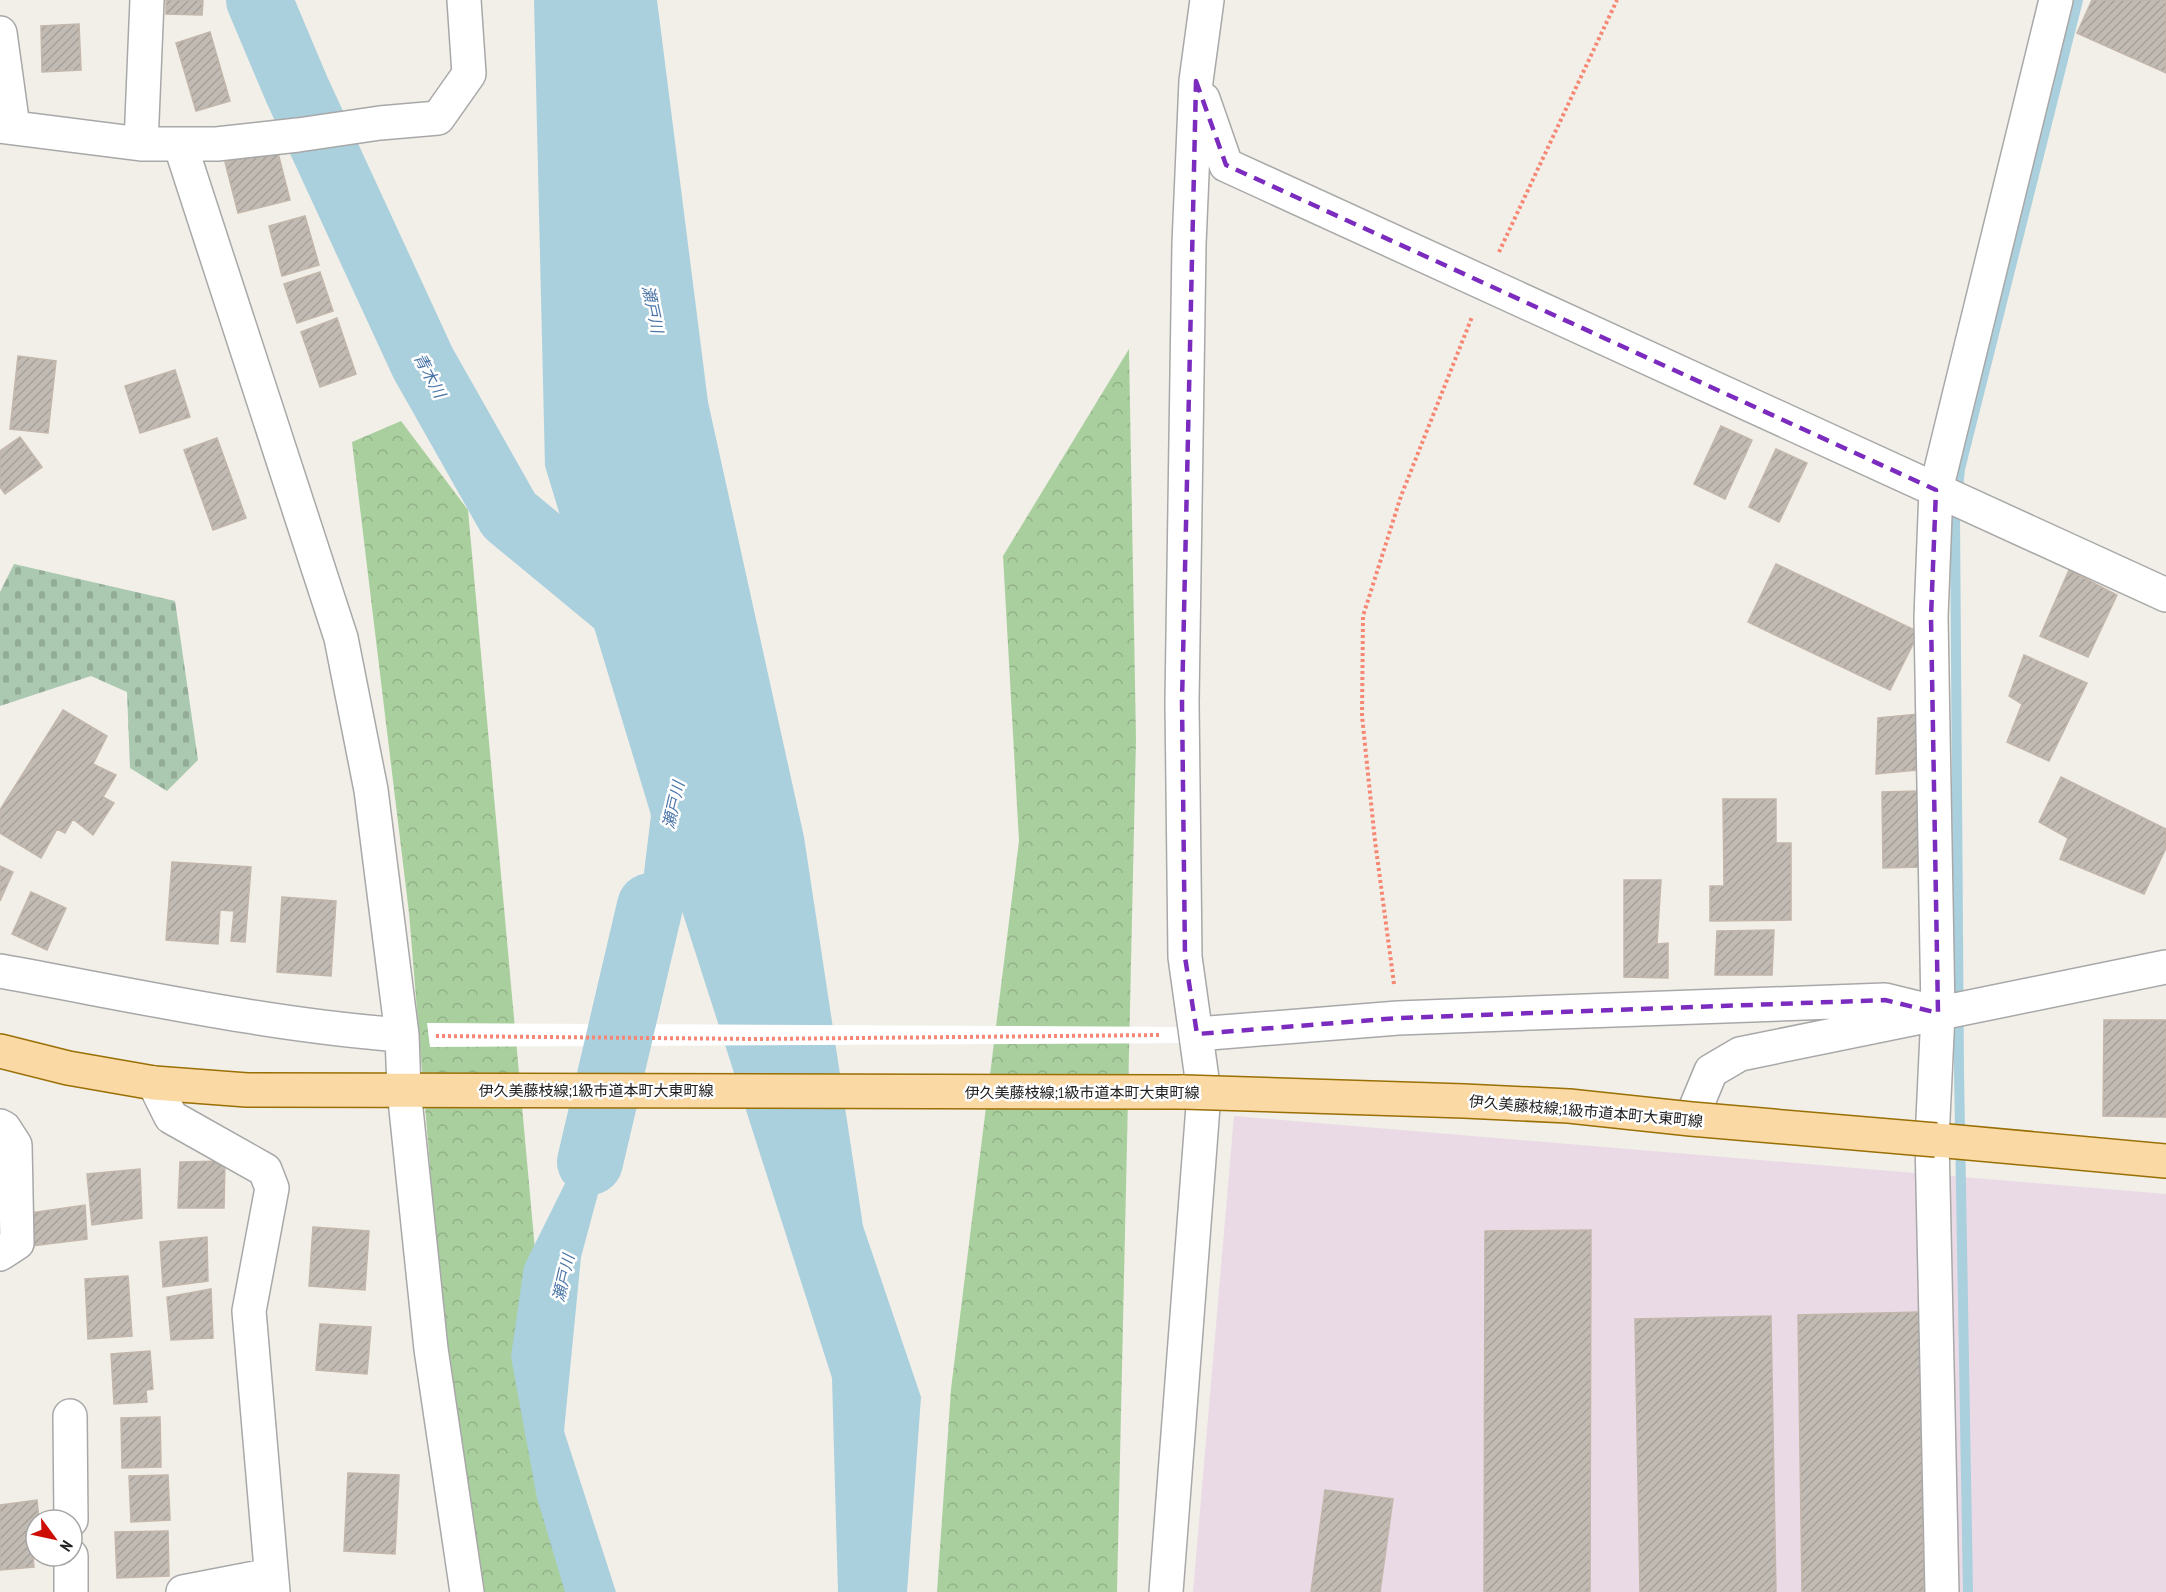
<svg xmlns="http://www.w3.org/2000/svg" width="2166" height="1592" font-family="'PT Sans Narrow','Noto Sans JP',sans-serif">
	<defs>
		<pattern id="forest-crowns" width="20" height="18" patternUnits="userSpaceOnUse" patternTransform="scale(1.5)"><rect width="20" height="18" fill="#aacf9e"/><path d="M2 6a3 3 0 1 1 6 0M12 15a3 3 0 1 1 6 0" fill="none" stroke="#92b188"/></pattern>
		<pattern id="cemetery-stones" width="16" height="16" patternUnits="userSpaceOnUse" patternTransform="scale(1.5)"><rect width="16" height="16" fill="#aac9b0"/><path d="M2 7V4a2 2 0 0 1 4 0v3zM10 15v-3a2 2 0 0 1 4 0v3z" fill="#92ac97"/></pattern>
		<pattern id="building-hatch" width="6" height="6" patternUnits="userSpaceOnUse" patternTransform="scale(1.5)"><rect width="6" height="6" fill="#c2bbb4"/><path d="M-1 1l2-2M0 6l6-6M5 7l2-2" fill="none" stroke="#a6a09a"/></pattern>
	</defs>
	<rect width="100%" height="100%" fill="#f1efe8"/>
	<path fill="#eadae6" d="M1234,1116l932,78v398h-973z"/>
	<path fill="url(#forest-crowns)" d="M1129,349l7,390 -19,853h-180l14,-203 68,-548 -16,-285z
		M401,421l67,89 98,1082h-98l-7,-50 -52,-629 -57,-471z"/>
	<path fill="url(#cemetery-stones)" d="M14,564l161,37 23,159 -31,31 -37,-23 -3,-76 -36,-16 -91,30v-114z"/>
	<path fill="#aacfdd" d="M534,0h123l51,402 96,435 59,389 58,171 -14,195h-69l-6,-214 -157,-489 -21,105 -25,2 22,-181 -106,-349z
		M622,1105l-41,152 -17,174 52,161h-51l-28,-94 -26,-141 13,-91 79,-159z"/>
	<path fill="#fff" d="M427,1023l767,4 3,16 -767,4z"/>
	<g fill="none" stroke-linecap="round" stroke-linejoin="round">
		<path stroke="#aacfdd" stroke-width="10" d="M1968,1592l-9,-520 -4,-555 5,-48 118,-469"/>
		<path stroke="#aacfdd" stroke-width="66" d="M259,0l38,90 126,273 86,152 138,114
			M590,1162l60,-256"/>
	</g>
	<path fill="url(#building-hatch)" stroke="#c3b6ab" stroke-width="1.5" d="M166,0h37l-1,15 -36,-1z
		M2092,0h74v73l-89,-40z
		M79,24l2,46 -39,2 -1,-46z
		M210,32l20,69 -34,10 -20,-68z
		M277,149l13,51 -52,13 -13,-51z
		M305,216l14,49 -37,11 -13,-50z
		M320,272l13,39 -36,12 -13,-39z
		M337,318l19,56 -36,13 -19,-55z
		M18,356l38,5 -8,72 -38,-4z
		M175,370l15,47 -50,16 -15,-47z
		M1721,426l31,14 -27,59 -31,-15z
		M20,437l22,30 -37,27 -5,-7v-36z
		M217,438l29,80 -33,12 -29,-80z
		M1776,449l31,14 -28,59 -30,-15z
		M1776,564l143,68 -29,58 -142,-68z
		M2069,570l48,25 -29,62 -48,-21z
		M2024,655l63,28 -38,78 -42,-19 15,-38 -13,-8z
		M63,710l44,26 -14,28 23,11 -13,22 11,6 -21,32 -20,-16 -8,14 -8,-4 -16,29 -41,-25v-23z
		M1919,714l-2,56 -41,4 2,-56z
		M2061,777l105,52v19l-22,46 -84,-35 8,-21 -29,-16z
		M1920,791l1,76 -38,1 -1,-76z
		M1723,799h53v44h15v77l-81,1v-35h14z
		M172,862l79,5 -6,75 -14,-1 3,-30 -14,-1 -2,34 -52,-4z
		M0,866l13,6 -13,29z
		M1624,880h37l-4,64 11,-1v35l-44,-1z
		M31,892l35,16 -19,42 -35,-16z
		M282,897l54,4 -5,75 -54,-4z
		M1774,930l-2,45h-57l2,-44z
		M2104,1020h62v97l-63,-1z
		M225,1161l-1,47h-46l2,-46z
		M140,1169l2,49 -50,7 -5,-51z
		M85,1205l2,34 -55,7 -1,-33z
		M313,1227l56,4 -4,59 -56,-4z
		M1591,1230l-1,362h-106l1,-361z
		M207,1237l1,44 -45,6 -3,-45z
		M128,1276l4,60 -44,3 -3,-60z
		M211,1289l2,49 -42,2 -4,-43z
		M1919,1312l5,280h-122l-4,-277z
		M1771,1316l5,276h-136l-5,-273z
		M320,1324l51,3 -4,47 -51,-4z
		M150,1351l3,38 -7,1 1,12 -33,2 -3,-50z
		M160,1417l1,50 -39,1 -1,-50z
		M348,1473l51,2 -4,79 -51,-3z
		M168,1475l2,45 -39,2 -2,-46z
		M1325,1490l68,9 -13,93h-69z
		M37,1500l2,20h-3v17l-5,1 3,29 -34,3v-65z
		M168,1531l1,45 -52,2 -2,-46z"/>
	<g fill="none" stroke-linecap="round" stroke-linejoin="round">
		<defs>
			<path id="minor" d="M0,33l13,94
				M1203,99l23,66 940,430
				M0,126l141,18h76l81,-9 82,-12 58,-5 31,-44 -5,-74
				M141,144l6,-144
				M180,144l161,494 30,152 31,245 2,55 27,259 36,243
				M0,971c133,24 267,54 402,64
				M1197,1034l201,-16 487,-18 53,13
				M154,1083l17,34 94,53 7,18 -23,123 24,281
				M1691,1119l20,-48 29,-17 426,-87
				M0,1126l4,2 11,17 2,98 -17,11
				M70,1416l1,104
				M71,1556v36
				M183,1592l87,-17
				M1166,1592l38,-499 -19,-136 -3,-255 7,-458 7,-163 11,-81
				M1942,1592l-10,-452 6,-127 -7,-396 5,-127 120,-490"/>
			<path id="major" d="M0,1051l68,17 86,15 93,7 937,2
				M1936,1140l230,21"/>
		</defs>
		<use href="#minor" stroke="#a8a8a8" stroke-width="36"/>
		<use href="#major" stroke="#9a6f04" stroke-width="36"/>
		<path stroke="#f68774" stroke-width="4" stroke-dasharray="3 3" stroke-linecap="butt" d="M1499,252l118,-252
			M1394,984l-19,-143 -13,-125 1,-100 38,-120 71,-179
			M436,1036l320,3 404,-4"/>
		<use href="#minor" stroke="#fff" stroke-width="33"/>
		<use href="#major" stroke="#fad9a5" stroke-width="33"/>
		<defs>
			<path id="major-bridge" d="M1184,1092l280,9 105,5 122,13 245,21"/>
		</defs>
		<use href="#major-bridge" stroke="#9a6f04" stroke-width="36" stroke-linecap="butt"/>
		<use href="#major-bridge" stroke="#fad9a5" stroke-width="33"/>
	</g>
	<path fill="none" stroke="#7b2cbf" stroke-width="4.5" stroke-dasharray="12 8" stroke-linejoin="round" d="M1196,81l30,84 710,325 -5,127 7,396 -53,-13 -487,18 -201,16 -12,-77 -3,-255z"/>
	<g text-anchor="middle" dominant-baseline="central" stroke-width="5" stroke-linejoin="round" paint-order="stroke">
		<g font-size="15" fill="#212121" stroke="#fff">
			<text x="596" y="1090">伊久美藤枝線;1級市道本町大東町線</text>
			<text x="1082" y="1092">伊久美藤枝線;1級市道本町大東町線</text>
			<text transform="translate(1586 1111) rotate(5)">伊久美藤枝線;1級市道本町大東町線</text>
		</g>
		<g font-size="16" font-style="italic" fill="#4c76a8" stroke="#fff">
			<text transform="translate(653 309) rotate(78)">瀬戸川</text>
			<text transform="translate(430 375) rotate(62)">青木川</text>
			<text transform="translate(673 805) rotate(-77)">瀬戸川</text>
			<text transform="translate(563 1278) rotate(-77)">瀬戸川</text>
		</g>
	</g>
	<g transform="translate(54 1538) rotate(123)"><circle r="28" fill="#ffffff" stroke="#a6a6a6" stroke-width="1.5"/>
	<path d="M0-4.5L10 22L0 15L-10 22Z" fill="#cd0e05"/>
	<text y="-9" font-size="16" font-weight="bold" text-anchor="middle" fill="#212121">N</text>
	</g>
</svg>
